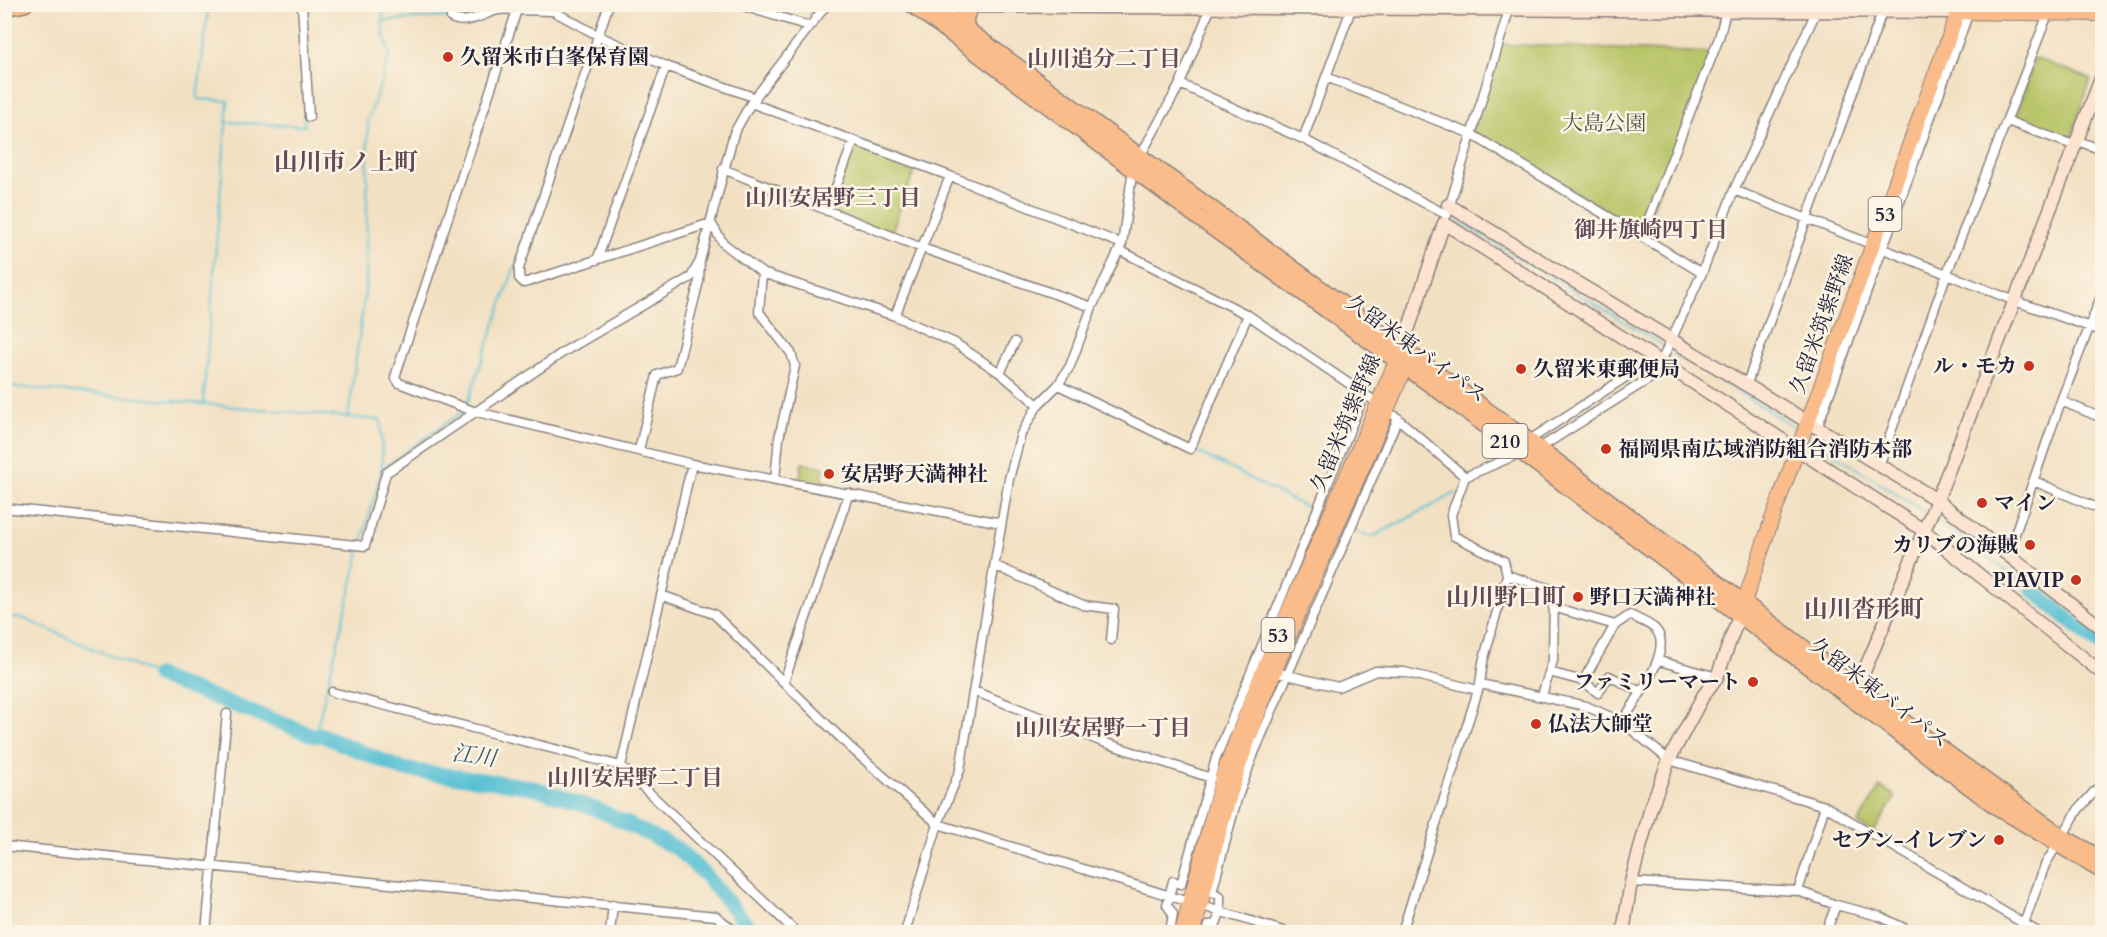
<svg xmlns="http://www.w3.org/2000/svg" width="2107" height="937" font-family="Cardo,'Noto Serif JP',serif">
	<rect width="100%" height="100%" fill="#fcf5e5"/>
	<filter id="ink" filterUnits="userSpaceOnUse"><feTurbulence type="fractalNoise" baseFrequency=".0167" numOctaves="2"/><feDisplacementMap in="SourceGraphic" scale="12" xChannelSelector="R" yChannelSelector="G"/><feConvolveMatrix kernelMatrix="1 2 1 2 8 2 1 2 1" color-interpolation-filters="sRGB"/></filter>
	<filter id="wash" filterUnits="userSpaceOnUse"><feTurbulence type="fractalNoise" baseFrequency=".008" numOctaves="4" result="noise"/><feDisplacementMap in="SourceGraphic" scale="24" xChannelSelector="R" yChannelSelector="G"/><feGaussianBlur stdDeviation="1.35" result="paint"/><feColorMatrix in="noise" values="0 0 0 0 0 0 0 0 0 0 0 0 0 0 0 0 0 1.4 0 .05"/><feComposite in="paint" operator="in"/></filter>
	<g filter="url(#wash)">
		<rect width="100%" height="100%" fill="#f2e0c2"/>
		<path fill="#b8c567" stroke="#6d7451" stroke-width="1.5" d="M1497,44l215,9 -70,183 -18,-8 -20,-20 -133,-74z
			M2035,58l56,21 -20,59h-10l-46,-18z
			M854,140l63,24 -27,72 -63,-25z
			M802,463l22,4 -3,21 -22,-4z
			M1880,787l16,9 -23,37 -15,-10z"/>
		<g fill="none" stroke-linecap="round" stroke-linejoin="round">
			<path stroke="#57c0d4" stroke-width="2" d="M383,21l65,-4
				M4,101l4,-24 -1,-58
				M226,122l78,4 1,-12
				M1457,220l207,126
				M1669,349l130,81
				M1673,364l7,-9
				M4,386l377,34 1,49 83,-59 114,-329
				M203,405l25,-304 -31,-2 12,-95
				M348,418l18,-133 2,-165 22,-65 -7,-24v-27
				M1809,437l118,77
				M1192,449l116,59
				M1464,488l44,-25
				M1935,519l98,71
				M1357,531l11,5h6l82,-43
				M362,541l20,-72
				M4,617l18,1 135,58
				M315,736l46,-189"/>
			<path stroke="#57c0d4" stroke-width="15" d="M2033,590l69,57
				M157,676l158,60 4,-2 83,35 130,18 67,23 79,39 27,26 48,57"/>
		</g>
	</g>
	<g filter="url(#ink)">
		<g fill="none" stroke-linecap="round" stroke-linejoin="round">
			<defs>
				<path id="street" d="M302,4l7,113
					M451,4v14c15,8 32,-4 47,-8 6,-1 13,0 19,0
					M609,4l-90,264v10l5,5 187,-60
					M736,4l73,22
					M1326,77l145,57 231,139
					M1180,84l123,55 144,76
					M756,98l-90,-32 -67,-30 -46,-25 -36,-1 -122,367 4,6 74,28 219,53 309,59
					M751,103l199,73 172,68
					M2007,121l69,25
					M1303,139l50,-135
					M2078,141l24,9
					M723,169l199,79 170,59
					M1734,190l281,111 87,30
					M827,211l27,-71
					M1448,211l61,-201 4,-3
					M711,223l12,20 39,30 133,43 60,27 45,30 38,32
					M1642,236l77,-198 7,-27
					M1119,250l129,65 128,87
					M597,260l69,-194
					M762,273l-3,39 32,41 4,13 -16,72 -4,41
					M895,316l55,-140
					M1000,373l15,-31
					M1058,385l132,64 58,-134
					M1746,386l139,-382
					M2061,401l41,17
					M1395,416l70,61
					M1817,428l155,-424
					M1528,441l118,-77 14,-2
					M1538,449l117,-74 47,-102 32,-83 82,-178 7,-8
					M639,450l18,-75 20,-7 22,-87 1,-20 34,-128 17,-30 76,-99
					M1879,466l68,-193 101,-259
					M1465,477l58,-25
					M2034,481l68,29
					M4,508l361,38 21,-73 179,-122 126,-74 9,-16
					M2008,554l53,-153 41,-107
					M996,566l87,39 31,4 -3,31
					M1507,575l47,15 -1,71 -11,34
					M661,595l53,19 137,134 87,76 348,108
					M1553,607l62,18
					M1659,661l58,16
					M1270,671l68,16 38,-16 28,1 74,18
					M1549,672l34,9
					M784,682l65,-189
					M1480,684l106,22 36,16 47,38 156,46 213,126
					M974,691l126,50 111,37
					M332,692l289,74 175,166
					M1622,722c11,-18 54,-74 33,-93 -6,-6 -18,-10 -25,-14l-15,10 -32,56 15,12 11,-17 32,16
					M621,766l71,-302
					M4,846l712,70 20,16
					M1631,882l167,9 38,14 43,11 33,16
					M1798,891l27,-85
					M206,932l21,-218
					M610,932l3,-27
					M905,932l33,-108 22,-54 49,-291 12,-45 17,-29 20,-20 12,-19 22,-59 30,-63 11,-75 47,-85 32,-80
					M1170,932l3,-18 -6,-9 6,-24 8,3 35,-126 148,-363
					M1207,932l2,-7 7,-1 4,-12v-16l-8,-4 25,-93 17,-46 144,-335
					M1402,932l78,-248 3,-22 24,-87 -3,-14 -50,-25 -3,-21 14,-38
					M1826,932l10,-27
					M2021,932l24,-67 33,-55 24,-27"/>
				<path id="secondary" d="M930,6l1028,6
					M1448,205l489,295 165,128
					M1402,348l42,-125 479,307 179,143
					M1857,688l80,-188 165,-424
					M1623,932l8,-50 20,-75 18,-47 34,-64 14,-19 22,-61"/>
				<path id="primary" d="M1958,12l144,2
					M1741,612l30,-90 190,-518
					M1182,932l41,-157 41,-107 136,-316
					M1194,932c13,-56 27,-111 45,-166 47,-136 112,-266 166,-399l-2,-11"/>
				<path id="highway" d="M911,4l289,215 239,172 555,414 108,66
					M932,4l608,445 317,239 206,149 39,22
					M4,8l21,-4
					M967,30l-2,-13 8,-12"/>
			</defs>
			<use href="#street" stroke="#8a817e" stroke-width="11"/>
			<use href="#secondary" stroke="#8a817e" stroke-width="15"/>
			<use href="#primary" stroke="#8a817e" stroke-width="16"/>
			<use href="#highway" stroke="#8a817e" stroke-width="18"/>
			<use href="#street" stroke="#fff" stroke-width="8"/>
			<use href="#secondary" stroke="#fde4d1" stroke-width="12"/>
			<use href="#primary" stroke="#fabc8b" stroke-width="14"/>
			<use href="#highway" stroke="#fabc8b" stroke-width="15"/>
		</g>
	</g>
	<g fill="#c8321e" stroke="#fcf5e5" stroke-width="2">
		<circle cx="448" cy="57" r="6"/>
		<circle cx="2029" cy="366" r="6"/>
		<circle cx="1521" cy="369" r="6"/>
		<circle cx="1606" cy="449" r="6"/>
		<circle cx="829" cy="474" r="6"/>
		<circle cx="1982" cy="503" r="6"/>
		<circle cx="2030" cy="545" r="6"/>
		<circle cx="2076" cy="580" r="6"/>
		<circle cx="1578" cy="597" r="6"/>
		<circle cx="1753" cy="682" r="6"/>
		<circle cx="1536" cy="724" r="6"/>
		<circle cx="1999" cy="840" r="6"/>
	</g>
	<g text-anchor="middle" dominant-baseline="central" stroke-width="5" stroke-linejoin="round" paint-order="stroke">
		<g fill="#fcf5e5" stroke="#63616e" stroke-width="1.5">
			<rect x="1868.5" y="197" width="33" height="34" rx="4.5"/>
			<rect x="1482.5" y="424" width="45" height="34" rx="4.5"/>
			<rect x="1261.5" y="618" width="33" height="34" rx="4.5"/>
		</g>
		<g font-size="20" font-weight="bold" fill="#22223b">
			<text x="1885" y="214">53</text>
			<text x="1505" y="441">210</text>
			<text x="1278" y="635">53</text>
		</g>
		<g font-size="21" font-weight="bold" fill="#22223b" stroke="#fcf5e5" text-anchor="start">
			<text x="460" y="57">久留米市白峯保育園</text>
			<text x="2017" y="366" text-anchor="end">ル・モカ</text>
			<text x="1533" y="369">久留米東郵便局</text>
			<text x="1618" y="449">福岡県南広域消防組合消防本部</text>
			<text x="841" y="474">安居野天満神社</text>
			<text x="1994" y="503">マイン</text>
			<text x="2018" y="545" text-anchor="end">カリブの海賊</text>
			<text x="2064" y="580" text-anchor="end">PIAVIP</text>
			<text x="1590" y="597">野口天満神社</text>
			<text x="1741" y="682" text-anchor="end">ファミリーマート</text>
			<text x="1548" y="724">仏法大師堂</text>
			<text x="1987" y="840" text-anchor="end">セブン-イレブン</text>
		</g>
		<g font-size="21" fill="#4f5348" stroke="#fcf5e5">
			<text x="1604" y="123">大島公園</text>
		</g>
		<g font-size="21" fill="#22223b" stroke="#fcf5e5">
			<text transform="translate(1822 324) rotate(-70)">久留米筑紫野線</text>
			<text transform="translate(1416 349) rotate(36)">久留米東バイパス</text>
			<text transform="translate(1346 423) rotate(-67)">久留米筑紫野線</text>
			<text transform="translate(1879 693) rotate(37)">久留米東バイパス</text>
		</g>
		<g font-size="22" font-weight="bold" fill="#644a58" stroke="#fcf5e5">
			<text x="1104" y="59">山川追分二丁目</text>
			<text x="833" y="198">山川安居野三丁目</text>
			<text x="1651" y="230">御井旗崎四丁目</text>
			<text x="1103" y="728">山川安居野一丁目</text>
			<text x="635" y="778">山川安居野二丁目</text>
		</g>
		<g font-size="22" font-style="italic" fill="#355971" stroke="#fcf5e5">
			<text transform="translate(474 756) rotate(8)">江川</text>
		</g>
		<g font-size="24" font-weight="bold" fill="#644a58" stroke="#fcf5e5">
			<text x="346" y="162">山川市ノ上町</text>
			<text x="1506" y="597">山川野口町</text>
			<text x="1864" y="609">山川沓形町</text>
		</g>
	</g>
	<rect width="2107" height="937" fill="none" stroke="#fcf5e5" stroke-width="24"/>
</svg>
